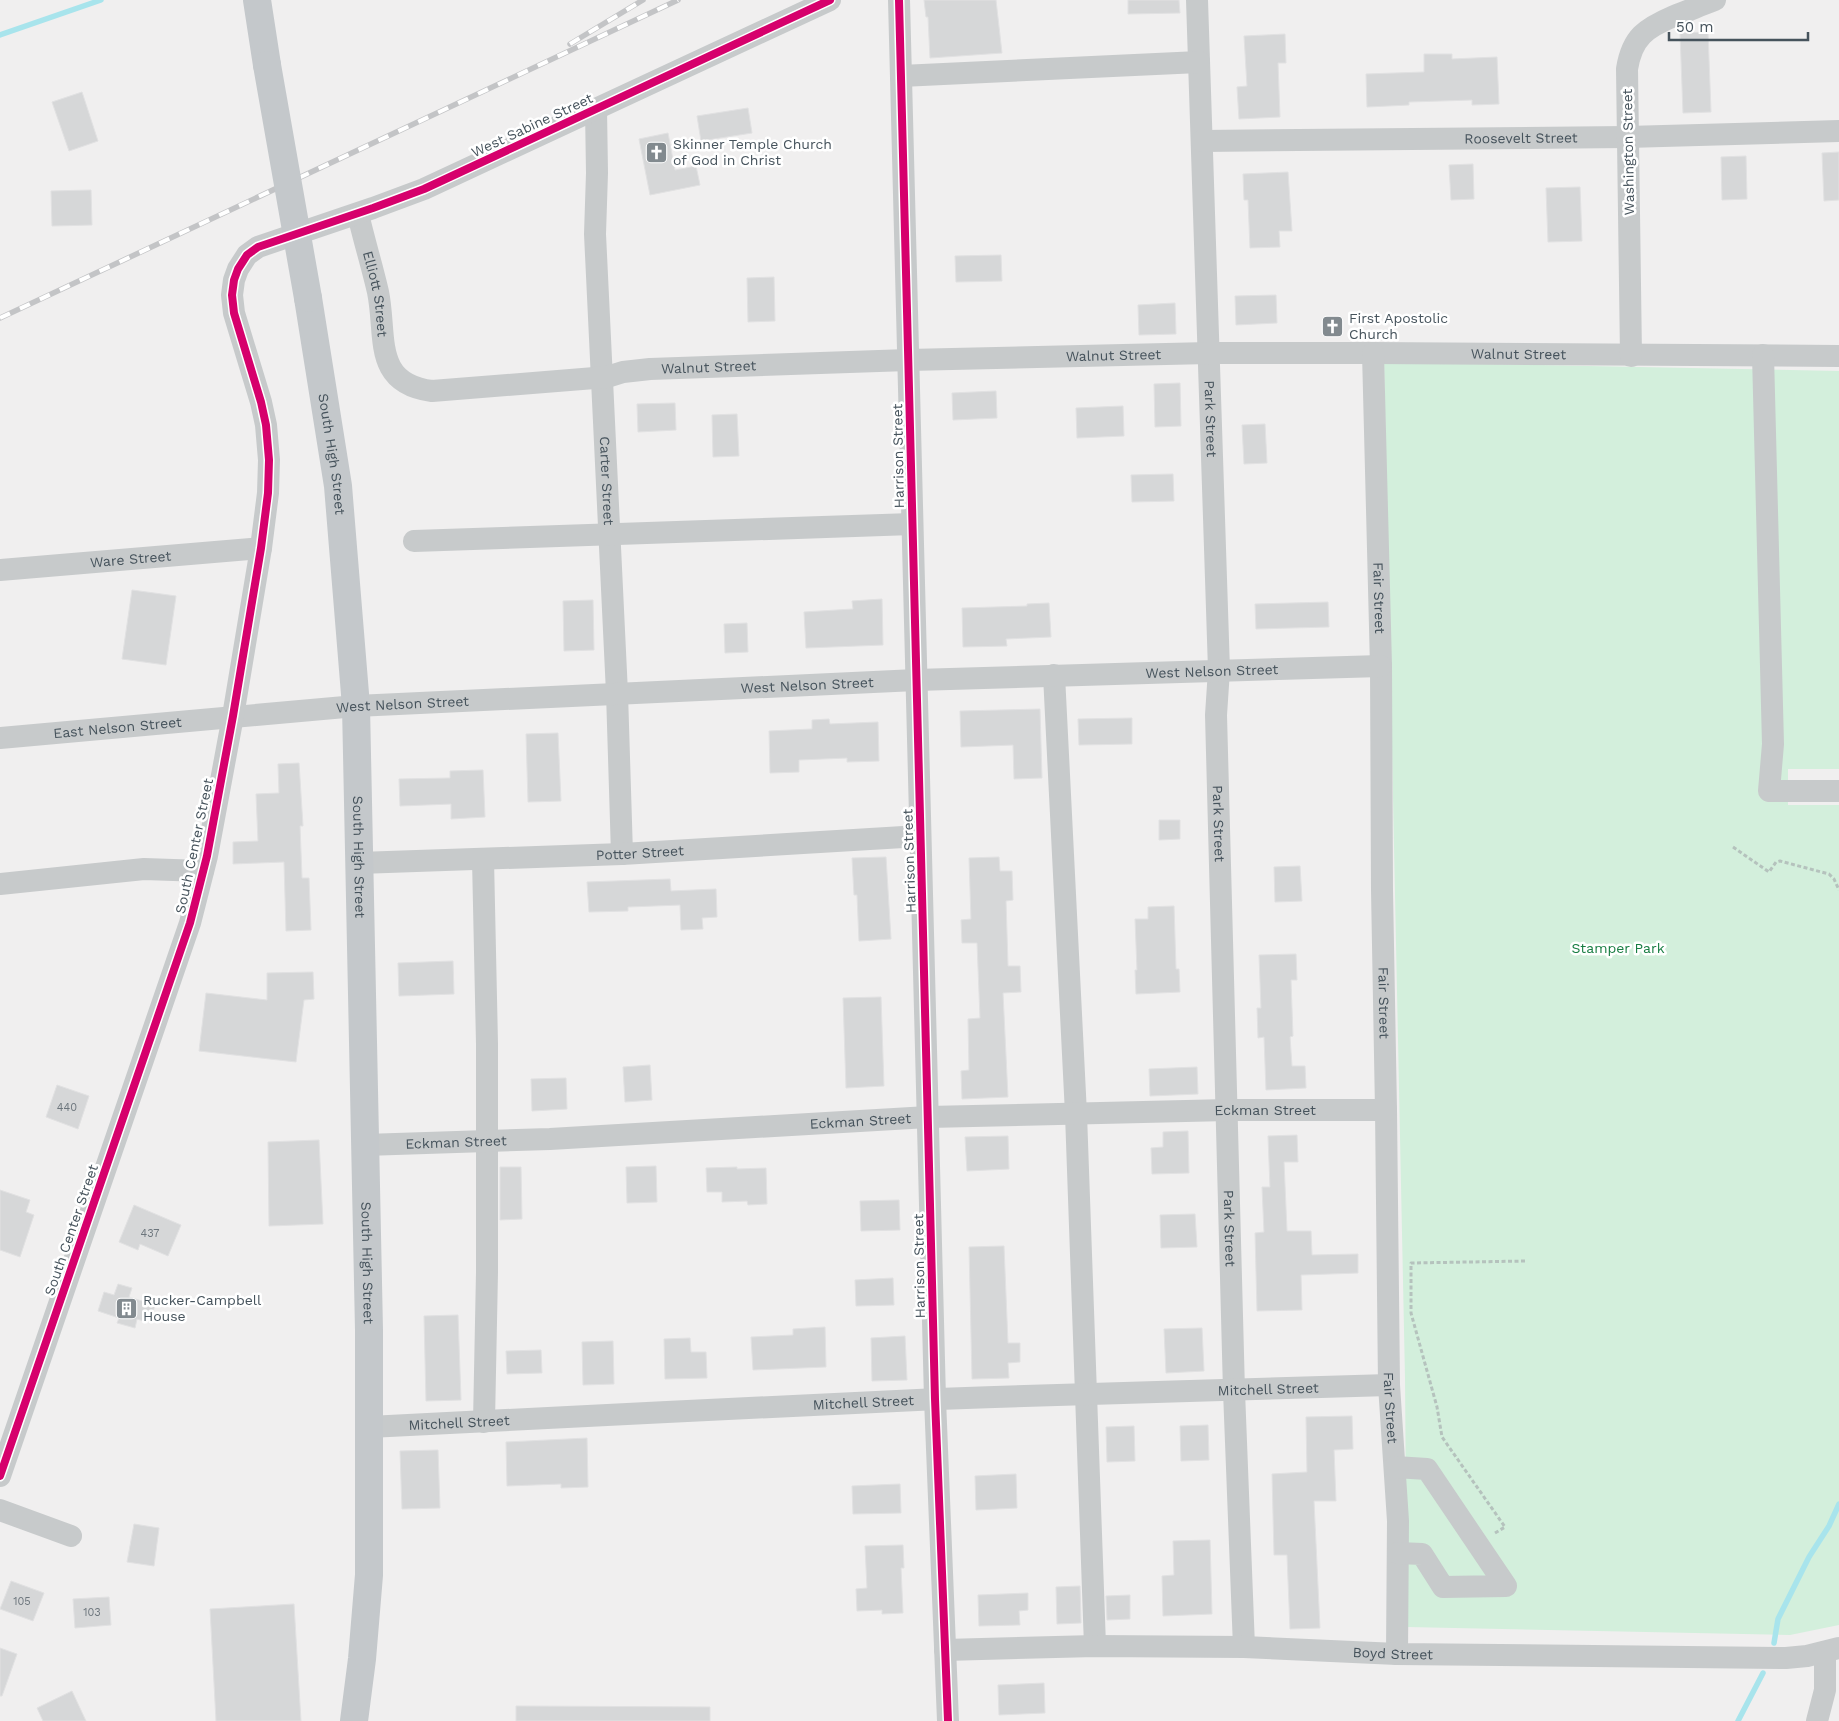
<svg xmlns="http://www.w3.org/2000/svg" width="1839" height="1721" font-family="'Work Sans',sans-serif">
	<rect width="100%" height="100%" fill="#f0efef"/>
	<path fill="#d3efdc" d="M1384,362l455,9v398h-51v36h51v820l-49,10 -383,-8 -2,-249z"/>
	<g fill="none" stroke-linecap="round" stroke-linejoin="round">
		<path stroke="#a8e4ec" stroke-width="5.5" d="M0,35l101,-35
			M1774,1643l4,-24 31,-62 20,-31 10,-22
			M1738,1721l25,-48"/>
	</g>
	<path fill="#d6d7d8" stroke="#e1e1e2" d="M924,0h72l6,53 -72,5 -2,-41h-2z
		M1128,0h51l1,13 -52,1z
		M1708,32l3,80 -28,1 -3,-80z
		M1285,34l1,29h-8l2,54 -41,2 -2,-32 10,-1 -3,-50z
		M1424,54h28v5l45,-2 2,47 -27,1v-5l-63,2v3l-42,2 -1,-33 58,-2z
		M82,92l16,49 -29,10 -17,-49z
		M748,108l4,25 -51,8 -4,-25z
		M668,133l7,37 21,-4 4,19 -50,10 -11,-56z
		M1839,152v48l-15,1 -2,-48z
		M1746,156l1,43 -25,1 -1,-43z
		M1473,164l1,35 -23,1 -2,-35z
		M1288,172l4,59h-13l1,16 -30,1 -2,-48h-4l-1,-26z
		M1580,187l2,54 -34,1 -2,-54z
		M91,190l1,35 -40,1 -1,-35z
		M1001,255l1,26 -46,1 -1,-26z
		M774,277l1,44 -27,1 -1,-44z
		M1276,295l1,28 -41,2 -1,-29z
		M1175,303l1,31 -37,1 -1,-30z
		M1180,383l1,43 -26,1 -1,-43z
		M996,391l1,27 -44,2 -1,-27z
		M675,403l1,27 -38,2 -1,-28z
		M1123,406l1,30 -47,2 -1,-30z
		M737,414l2,42 -26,1 -1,-42z
		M1265,424l2,39 -23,1 -2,-39z
		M1173,474l1,27 -42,1 -1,-27z
		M132,590l44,6 -10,69 -44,-6z
		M882,599l1,46 -77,3 -2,-36 49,-3 -1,-8z
		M593,600l1,50 -30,1 -1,-50z
		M1328,602l1,25 -73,2 -1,-25z
		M1049,603l2,34 -45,2 1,7 -44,1 -1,-39 65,-2v-2z
		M747,623l1,29 -23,1 -1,-29z
		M1040,709l2,69 -28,1 -1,-34 -52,2 -1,-36z
		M1132,718v26l-53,1 -1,-26z
		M829,719l1,5 48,-2 1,39 -32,1v-4l-48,2v12l-29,1 -1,-42 43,-2v-9z
		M558,733l3,68 -33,1 -2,-68z
		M299,763l4,63h-3l2,52h7l2,52 -25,1 -2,-69 -51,2v-22l25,-1 -2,-47 23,-1 -1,-29z
		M483,770l2,47 -34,2v-15l-51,2 -1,-27 51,-1v-7z
		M1159,820h21v19l-21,1z
		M886,857l5,82 -32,2 -2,-46h-3l-2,-37z
		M999,857l1,14h12l1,29 -7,1 2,65h12l1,26 -18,1 5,104 -46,2 -1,-28 8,-1 -1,-51 12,-1 -3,-75h-15l-1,-23 10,-1 -2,-61z
		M1300,866l2,35 -27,1 -1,-35z
		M670,879l1,12 45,-2 1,28 -15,1 1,11 -22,1 -1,-25 -52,2v4l-39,1 -2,-30z
		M1174,906l2,63h3l1,23 -44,2 -1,-24h2l-2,-51h13v-12z
		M1296,954l1,26h-6l2,56 -3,1 2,29h13l1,22 -40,2 -2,-53 -6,1 -1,-30h4l-2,-53z
		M453,961l1,33 -55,2 -1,-33z
		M313,972l1,27 -10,1 -8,62 -97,-11 7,-58 61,7v-27z
		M881,997l3,89 -38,2 -3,-90z
		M650,1065l2,35 -27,2 -2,-35z
		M1197,1067l1,27 -48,2 -1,-27z
		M566,1078l1,31 -35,2 -1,-32z
		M57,1085l32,11 -11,33 -32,-12z
		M1188,1131l1,42 -37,1 -1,-26 12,-1v-15z
		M1297,1135l1,27h-14l3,69h24l1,24 46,-1v19l-57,2 1,35 -45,1 -2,-78 9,-1 -2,-45h8l-2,-51z
		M1008,1136l1,33 -42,2 -2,-34z
		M319,1140l4,84 -54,2 -1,-84z
		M656,1166l1,36 -30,1 -1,-36z
		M500,1167h21l1,52 -22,1z
		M737,1167v2l29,-1 1,36 -19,1 -1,-4 -25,1v-10h-15l-1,-24z
		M0,1190l30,10 -4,12 8,3 -14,42 -20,-7z
		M899,1200l1,30 -39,1 -1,-30z
		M134,1205l47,20 -13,31 -28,-12 -2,6 -19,-8z
		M1195,1214l2,33 -36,1 -1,-33z
		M1004,1246l4,97h12v19l-12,1 1,15 -37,1 -3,-132z
		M893,1278l1,27 -38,1 -1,-26z
		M118,1284l14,4 -3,9 26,8 -5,18 -13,-4 -2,9 -18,-5 2,-5 -21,-7 6,-19 10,3z
		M458,1315l3,85 -35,1 -2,-85z
		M825,1327l1,40 -73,3 -2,-33 42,-2v-6z
		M1202,1328l2,43 -38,2 -2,-44z
		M905,1336l2,44 -35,1 -1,-43z
		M690,1338l1,14h15l1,26 -42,1 -1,-40z
		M613,1341l1,43 -31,1 -1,-43z
		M541,1350l1,23 -35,1 -1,-23z
		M1352,1416l1,33 -19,1 2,51h-22l6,127 -30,1 -3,-74h-13l-2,-81 35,-2 -1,-55z
		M1208,1425l1,35 -28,1 -1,-35z
		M1134,1426l1,35 -28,1 -1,-35z
		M587,1438l1,49 -27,1v-4l-54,2 -1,-44z
		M438,1450l2,58 -38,1 -2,-58z
		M1016,1474l1,34 -41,2 -1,-34z
		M900,1484l1,29 -48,1 -1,-28z
		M134,1524l25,4 -5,38 -27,-4z
		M1210,1540l2,74 -49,2 -1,-40 12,-1 -1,-34z
		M903,1545l1,23h-3l2,45 -21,1v-4l-25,1 -1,-22 11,-1 -2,-42z
		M11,1581l33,12 -11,28 -33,-12z
		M1080,1586l1,37 -24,1 -1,-37z
		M1028,1593v17l-9,1 1,14 -41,1 -1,-31z
		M1130,1595v24l-23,1 -1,-24z
		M109,1597l2,28 -36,3 -2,-29z
		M294,1604l7,117h-85l-6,-112z
		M0,1648l17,6 -15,42h-2z
		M1044,1683l1,30 -46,2 -1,-30z
		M72,1691l14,30h-43l-6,-13z
		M516,1706l194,1v14h-194z"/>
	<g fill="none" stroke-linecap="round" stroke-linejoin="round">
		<path stroke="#b5c2bd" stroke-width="3" stroke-dasharray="4 2.5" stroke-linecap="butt" d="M1733,847l36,25 7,-10 4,-1 49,13 5,5 5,11
			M1495,1533l10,-6 -63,-90 -5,-30 -26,-94v-50l116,-2"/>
		<g stroke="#c7cacb" stroke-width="22">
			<path d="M899,0l36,1399 13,322"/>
			<path id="s1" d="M1197,0l22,670 -3,45 18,676 10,256"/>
			<path d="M901,76l298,-14"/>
			<path id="s2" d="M596,109l1,64 -2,61 22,459 5,161"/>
			<path id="s3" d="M1202,141l425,-4 212,-6"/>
			<path id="s4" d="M358,214c6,26 14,52 20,78 9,44 -6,91 54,99l175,-14 16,-5 27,-3 258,-9 301,-7h164l466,3"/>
			<path id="s5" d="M1373,353l8,313 1,224 4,220 3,275 9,136 -1,133"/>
			<path d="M1763,355l10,389 -4,47h70"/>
			<path d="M1631,356l-4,-287c5,-32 19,-41 47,-53 14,-5 27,-11 41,-16"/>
			<path d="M414,541l498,-17"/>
			<path id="s6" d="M0,570l261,-22"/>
			<path d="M1054,675l22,439 19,532"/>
			<path id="s7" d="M0,738l356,-32 560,-26 465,-14"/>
			<path d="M483,859l4,185v228l-3,150"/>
			<path id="s8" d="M359,863l263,-9 298,-18"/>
			<path d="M0,884l144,-15 59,2"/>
			<path id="s9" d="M365,1145l185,-6 378,-22 300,-7h158"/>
			<path id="s10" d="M369,1427c190,-9 379,-20 569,-28 150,-6 300,-8 451,-14"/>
			<path d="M1395,1467l32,2 79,117 -63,1 -21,-33 -24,-1"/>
			<path d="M0,1476l190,-553 17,-67 26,-140 28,-168 7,-55 1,-33 -3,-35 -5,-23 -27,-89 -2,-18 2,-15 4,-11 9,-14 11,-8 115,-39 51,-19 406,-189"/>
			<path d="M0,1510l71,26"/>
			<path id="s11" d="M945,1650l150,-4 149,1 153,7 389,4 21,-2 32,-8"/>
			<path d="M1817,1721l8,-31v-38"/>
		</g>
		<g stroke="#c4c8cb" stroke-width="28">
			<path d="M257,0l10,65"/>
			<path id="s12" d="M308,298l30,188 18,220 13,624v245l-7,84 -8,62"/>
		</g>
		<defs>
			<path id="rail" d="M570,44l73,-44
				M0,318l678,-318"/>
		</defs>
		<use href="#rail" stroke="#c3c4c6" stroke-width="5.5"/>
		<use href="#rail" stroke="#fff" stroke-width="4" stroke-dasharray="11" stroke-linecap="butt"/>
		<path stroke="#c4c8cb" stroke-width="28" d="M267,65l41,233"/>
		<defs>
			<path id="cycleway" d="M899,0l36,1399 13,322
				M0,1476l190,-553 17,-67 26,-140 28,-168 7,-55 1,-33 -3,-35 -5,-23 -27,-89 -2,-18 2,-15 4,-11 9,-14 11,-8 115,-39 51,-19 406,-189"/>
		</defs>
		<use href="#cycleway" stroke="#fff" stroke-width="11"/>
		<use href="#cycleway" stroke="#d6006c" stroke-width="8"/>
	</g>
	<defs>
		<symbol id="church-square" viewBox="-11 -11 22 22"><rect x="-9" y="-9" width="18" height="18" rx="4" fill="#828a8f" stroke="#fff"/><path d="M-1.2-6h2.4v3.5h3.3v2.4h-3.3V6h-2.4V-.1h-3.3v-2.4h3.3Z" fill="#fff"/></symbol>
		<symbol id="building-square" viewBox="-11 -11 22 22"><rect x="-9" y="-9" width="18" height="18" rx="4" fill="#828a8f" stroke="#fff"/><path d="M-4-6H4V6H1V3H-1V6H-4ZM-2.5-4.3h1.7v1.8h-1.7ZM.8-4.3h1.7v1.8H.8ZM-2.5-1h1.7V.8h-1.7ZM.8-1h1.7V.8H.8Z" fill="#fff"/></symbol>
	</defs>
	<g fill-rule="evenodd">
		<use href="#church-square" x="644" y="140" width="25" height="25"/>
		<use href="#church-square" x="1320" y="314" width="25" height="25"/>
		<use href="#building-square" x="114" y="1296" width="25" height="25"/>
	</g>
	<g text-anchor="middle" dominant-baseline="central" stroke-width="5" stroke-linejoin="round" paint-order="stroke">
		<g font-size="11" fill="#6c757c">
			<text x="67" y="1107">440</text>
			<text x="150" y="1233">437</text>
			<text x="22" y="1601">105</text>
			<text x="92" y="1612">103</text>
		</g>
		<g font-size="14" fill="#46535c" stroke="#fff">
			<text transform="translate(532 125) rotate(-25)">West Sabine Street</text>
			<text stroke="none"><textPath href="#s3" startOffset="319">Roosevelt Street</textPath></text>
			<text transform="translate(1628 152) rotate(-91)">Washington Street</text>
			<text stroke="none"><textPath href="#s4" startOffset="82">Elliott Street</textPath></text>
			<text stroke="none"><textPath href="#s4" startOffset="1295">Walnut Street</textPath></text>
			<text stroke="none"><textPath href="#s4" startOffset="890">Walnut Street</textPath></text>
			<text stroke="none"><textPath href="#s4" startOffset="485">Walnut Street</textPath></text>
			<text stroke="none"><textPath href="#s1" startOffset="419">Park Street</textPath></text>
			<text stroke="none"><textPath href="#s12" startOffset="158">South High Street</textPath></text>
			<text transform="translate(898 456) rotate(-91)">Harrison Street</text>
			<text stroke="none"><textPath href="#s2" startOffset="372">Carter Street</textPath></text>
			<text stroke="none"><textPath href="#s6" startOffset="131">Ware Street</textPath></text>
			<text stroke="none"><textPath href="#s5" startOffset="245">Fair Street</textPath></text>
			<text stroke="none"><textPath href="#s7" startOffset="1214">West Nelson Street</textPath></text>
			<text stroke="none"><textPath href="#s7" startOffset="809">West Nelson Street</textPath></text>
			<text stroke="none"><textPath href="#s7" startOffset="404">West Nelson Street</textPath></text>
			<text stroke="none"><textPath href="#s7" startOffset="118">East Nelson Street</textPath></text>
			<text stroke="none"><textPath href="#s1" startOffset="824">Park Street</textPath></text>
			<text transform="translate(194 846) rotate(-78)">South Center Street</text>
			<text stroke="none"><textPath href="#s8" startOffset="281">Potter Street</textPath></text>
			<text stroke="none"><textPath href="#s12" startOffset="562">South High Street</textPath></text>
			<text transform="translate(909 861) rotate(-92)">Harrison Street</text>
			<text stroke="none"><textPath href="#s5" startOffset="650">Fair Street</textPath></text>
			<text stroke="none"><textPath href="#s9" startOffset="901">Eckman Street</textPath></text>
			<text stroke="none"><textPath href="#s9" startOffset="496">Eckman Street</textPath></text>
			<text stroke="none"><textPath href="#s9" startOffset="91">Eckman Street</textPath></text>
			<text stroke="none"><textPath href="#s1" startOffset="1229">Park Street</textPath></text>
			<text transform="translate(71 1230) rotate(-71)">South Center Street</text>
			<text stroke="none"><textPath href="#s12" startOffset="968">South High Street</textPath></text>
			<text transform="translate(919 1266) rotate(-91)">Harrison Street</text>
			<text stroke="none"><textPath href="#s10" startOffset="900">Mitchell Street</textPath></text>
			<text stroke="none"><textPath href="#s10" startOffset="495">Mitchell Street</textPath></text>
			<text stroke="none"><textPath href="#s5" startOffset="1055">Fair Street</textPath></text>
			<text stroke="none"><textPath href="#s10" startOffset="90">Mitchell Street</textPath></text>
			<text stroke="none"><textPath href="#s11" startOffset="448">Boyd Street</textPath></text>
		</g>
		<g font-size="14" fill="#46535c" stroke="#fff" text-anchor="start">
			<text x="673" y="144">Skinner Temple Church<tspan x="673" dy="16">of God in Christ</tspan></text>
			<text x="1349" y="318">First Apostolic<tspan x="1349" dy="16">Church</tspan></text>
			<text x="143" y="1300">Rucker-Campbell<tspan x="143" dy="16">House</tspan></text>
		</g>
		<g font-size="14" fill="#177d42" stroke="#fff">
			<text x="1618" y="948">Stamper Park</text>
		</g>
	</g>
	<path d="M1669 32v8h139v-8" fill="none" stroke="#46535c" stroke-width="2.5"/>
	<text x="1676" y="32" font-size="15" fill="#46535c" stroke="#ffffff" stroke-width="4" paint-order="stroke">50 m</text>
</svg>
